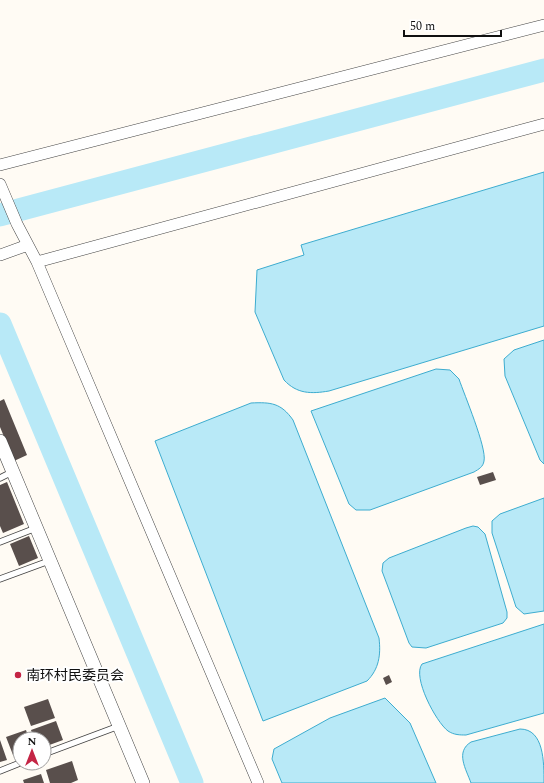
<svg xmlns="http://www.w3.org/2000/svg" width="544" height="783" font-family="Spectral,'Noto Sans SC',serif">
	<rect width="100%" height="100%" fill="#fffbf4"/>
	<path fill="#b8e9f7" stroke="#3daccf" d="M544,172v154l-215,65c-18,3 -32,3 -45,-11l-29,-68 2,-42 47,-15 -3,-10z
		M544,340v124l-4,-4 -35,-84 -1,-17 10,-9z
		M436,369l14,1 9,9c5,15 28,69 25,82 -1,6 -5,8 -10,11l-104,38h-14l-7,-6 -38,-93z
		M251,403c20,-1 30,0 42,17l86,218c2,17 0,31 -12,43l-104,40 -108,-280z
		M544,498v113l-20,3 -8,-7 -24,-74v-12l8,-7z
		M473,526l5,1 7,7 22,78v6l-4,5 -77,25 -14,-1 -3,-4 -27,-72 1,-8 6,-5 77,-30z
		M544,624v89l-78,22c-6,0 -12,0 -18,-4 -12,-9 -36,-54 -26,-67z
		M385,698l25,25 26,60h-154l-10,-24 2,-10 56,-31z
		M520,729c24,0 24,33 24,54h-73c-5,-14 -16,-31 0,-41z"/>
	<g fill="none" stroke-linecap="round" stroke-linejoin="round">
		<path stroke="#b8e9f7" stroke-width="23" d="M0,215l544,-145
			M0,324l192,459"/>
	</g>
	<path fill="#594f4c" d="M4,399l23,56 -13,6 -14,-34v-26z
		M493,472l3,8 -16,5 -3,-8z
		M7,482l17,42 -21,9 -3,-7v-41z
		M29,536l9,22 -19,8 -9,-22z
		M389,675l3,7 -6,3 -3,-7z
		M48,699l7,19 -24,8 -7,-19z
		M56,721l7,19 -19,7v-8h-10l-3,-9z
		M26,730l3,9h-9v13l-7,3 -7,-18z
		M0,740l7,20 -7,2z
		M72,761l6,19 -7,3h-21l-4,-13z
		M41,774l3,9h-20l-1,-3z"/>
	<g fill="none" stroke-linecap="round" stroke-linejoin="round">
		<defs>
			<path id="service" d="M0,478l12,-6
				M0,542l36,-14
				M0,579l49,-18
				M44,754l75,-28
				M0,771l20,-8"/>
			<path id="minor" d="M0,165l544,-140
				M0,184l17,40 20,38 221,521
				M0,255l28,-10
				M37,262l507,-138"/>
			<path id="tertiary" d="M0,441l143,342"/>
		</defs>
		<use href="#service" stroke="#434343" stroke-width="7"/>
		<use href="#minor" stroke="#434343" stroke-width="12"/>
		<use href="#tertiary" stroke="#434343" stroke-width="14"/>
		<use href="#service" stroke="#fff" stroke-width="5.5"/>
		<use href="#minor" stroke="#fff" stroke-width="11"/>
		<use href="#tertiary" stroke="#fff" stroke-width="13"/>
	</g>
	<circle fill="#c42545" stroke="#fff" stroke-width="1.5" cx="18" cy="675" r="4"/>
	<g text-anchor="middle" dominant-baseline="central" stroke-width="4" stroke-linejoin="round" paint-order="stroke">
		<g font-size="14" fill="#101010" stroke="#fff" text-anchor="start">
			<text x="26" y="675">南环村民委员会</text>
		</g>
	</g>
	<g transform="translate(32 751)"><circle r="19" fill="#ffffff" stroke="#9f9f9f"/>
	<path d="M0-3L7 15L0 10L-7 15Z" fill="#c42545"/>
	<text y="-6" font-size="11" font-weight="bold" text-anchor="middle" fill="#101010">N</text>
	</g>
	<path d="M404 30v6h97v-6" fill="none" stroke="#101010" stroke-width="2"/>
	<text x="410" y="30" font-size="12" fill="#101010" stroke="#ffffff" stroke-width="3" paint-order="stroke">50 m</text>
</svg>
